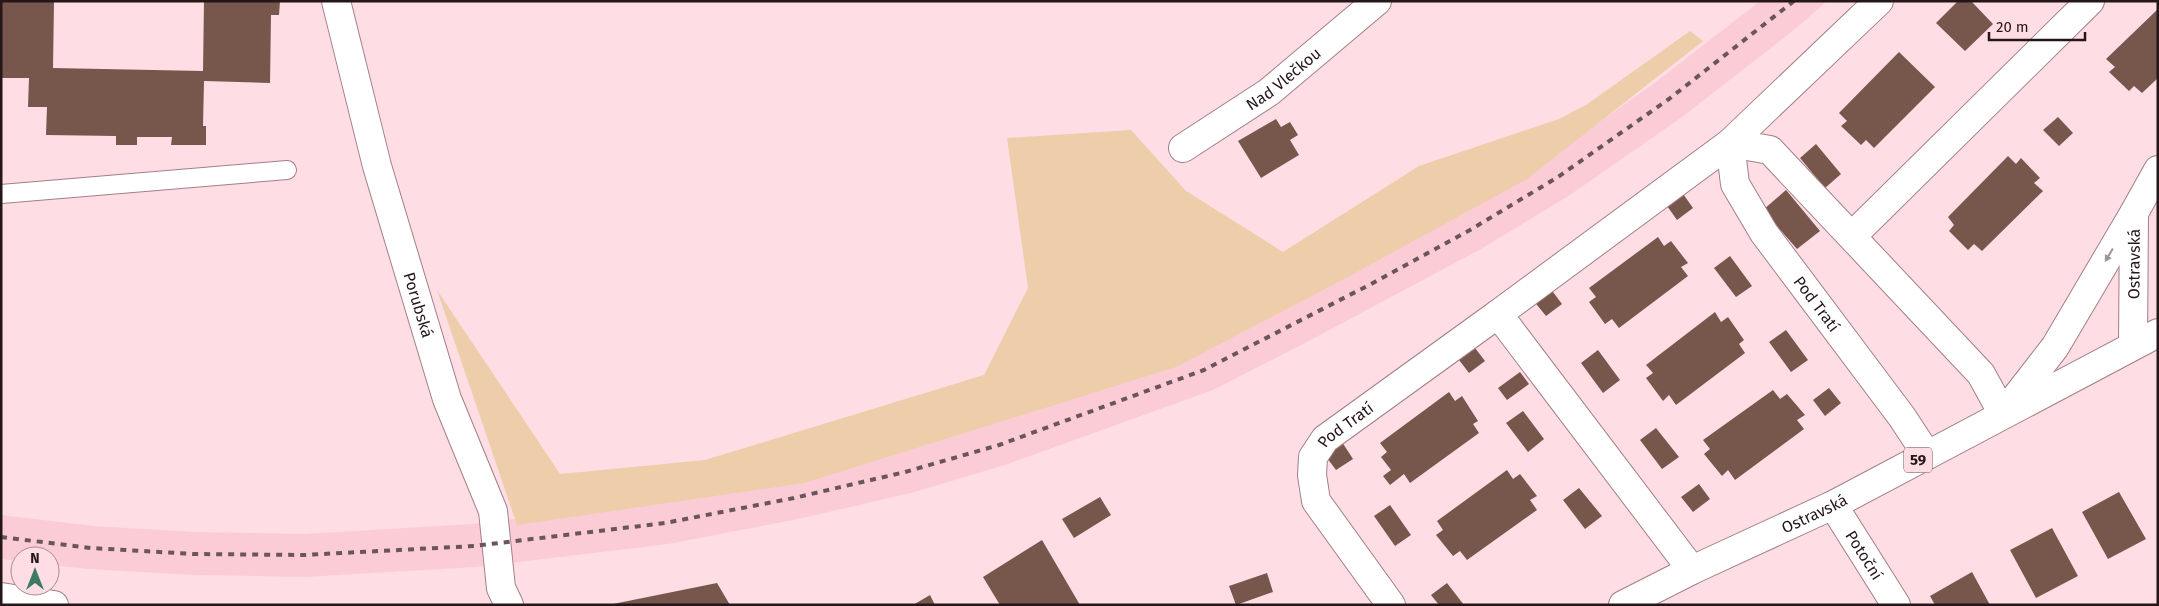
<svg xmlns="http://www.w3.org/2000/svg" width="2159" height="606" font-family="'Fira Sans',sans-serif">
	<rect width="100%" height="100%" fill="#fedde4"/>
	<path fill="#fcccd6" d="M1760,1h67l-33,29 -112,87 -112,78 -89,54 -176,94 -92,47 -208,75 -94,28 -113,26 -130,25 -192,23 -171,10 -111,-2 -105,-6 -39,-4v-9h-30v5l-19,-2v-44l92,11 102,6 109,2 168,-10 190,-23 885,-342 109,-77z"/>
	<path fill="#edcdaa" d="M1690,31l13,10 -176,138 -181,99 -170,89 -372,116 -287,42 -80,-235 123,184 145,-14 279,-85 44,-87 -21,-150 124,-8 55,61 97,61 136,-86 140,-47 27,-14z"/>
	<path fill="#77564c" d="M1,1h53l-1,67 150,3 1,-70h76l-1,14h-8l-1,68 -66,-2 -1,45h3v19h-35l1,-8h-35v8h-21v-9l-70,-1 1,-28h-19l1,-29h-28z
		M1958,1h13l22,23 -28,27 -29,-28z
		M2158,9v69l-16,15 -8,-7 -5,5 -20,-19 6,-5 -9,-8z
		M1899,52l36,35 -61,61 -8,-8 -5,5 -20,-19 6,-5 -8,-8z
		M2058,117l15,16 -14,13 -16,-16z
		M1276,119l5,8 9,-5 8,13 -8,5 9,15 -38,23 -23,-37z
		M1816,144l25,30 -16,14 -25,-30z
		M2008,156l8,8 5,-6 19,20 -6,5 9,8 -61,60 -8,-7 -6,6 -19,-19 5,-6 -6,-8z
		M1786,190l34,41 -23,18 -34,-39z
		M1681,191l12,17 -16,12 -12,-17z
		M1658,237l6,9 7,-5 17,22 -7,4 7,9 -69,52 -7,-9 -7,5 -16,-22 7,-5 -7,-9z
		M1730,256l22,30 -16,11 -22,-29z
		M1550,288l12,16 -16,12 -13,-16z
		M1715,312l6,10 7,-5 16,23 -5,4 6,9 -69,52 -7,-10 -6,6 -17,-23 7,-5 -7,-8z
		M1786,330l22,30 -17,12 -22,-30z
		M1472,344l13,17 -16,12 -13,-17z
		M1598,350l22,30 -17,13 -22,-30z
		M1520,372l9,12 -22,16 -9,-12z
		M1829,388l12,15 -16,13 -12,-16z
		M1773,390l7,9 7,-5 18,21 -8,5 7,9 -69,51 -7,-10 -6,6 -18,-22 6,-5 -7,-9z
		M1449,392l6,9 7,-5 16,25 -5,3 6,9 -69,50 -6,-9 -14,11 -7,-9 8,-6 -10,-13 6,-5 -7,-9z
		M1523,411l21,28 -16,13 -22,-29z
		M1656,428l23,29 -17,12 -22,-29z
		M1342,442l11,17 -17,11 -12,-16z
		M1507,470l6,9 7,-5 17,22 -7,4 7,10 -70,50 -7,-9 -7,5 -17,-21 7,-5 -6,-9z
		M1699,484l11,15 -17,13 -12,-15z
		M1579,488l23,28 -17,13 -22,-29z
		M2119,492l27,47 -38,20 -26,-47z
		M1100,497l11,18 -37,23 -12,-19z
		M1390,505l21,30 -16,11 -21,-30z
		M2052,528l26,48 -42,22 -26,-48z
		M1042,540l38,65h-80l-17,-28z
		M1972,572l18,33h-55l-5,-9z
		M1267,573l6,19 -37,13 -7,-19z
		M717,583l13,22h-117v-1z
		M1447,583l17,22h-25l-8,-10z
		M930,595l5,10h-22z"/>
	<g fill="none" stroke-linecap="round" stroke-linejoin="round">
		<defs>
			<path id="service" d="M1,194l286,-24"/>
			<g id="minor">
				<path id="s1" d="M336,1l41,165 70,233 46,112 8,77 8,17"/>
				<path d="M1879,1l-149,142 40,7 211,224 22,40 52,-67 79,-134"/>
				<path id="s2" d="M1183,148l86,-56 108,-91"/>
				<path d="M1852,236l238,-235"/>
				<path id="s3" d="M2133,345l1,-132 24,-43"/>
				<path id="s4" d="M1833,505l63,100"/>
				<path id="s5" d="M1692,570l-194,-256 232,-171 5,41 29,49 138,184 25,38"/>
				<path d="M1,597l53,8"/>
				<path id="s6" d="M1391,605l-75,-104 -4,-26 1,-18 12,-18 173,-125"/>
			</g>
			<g id="primary">
				<path id="s7" d="M1623,605l69,-35 141,-65 325,-172"/>
			</g>
		</defs>
		<use href="#service" stroke="#a37f87" stroke-width="20"/>
		<use href="#minor" stroke="#a37f87" stroke-width="30"/>
		<use href="#primary" stroke="#a37f87" stroke-width="30"/>
		<use href="#service" stroke="#fff" stroke-width="18"/>
		<use href="#minor" stroke="#fff" stroke-width="28"/>
		<use href="#primary" stroke="#fff" stroke-width="28"/>
		<path stroke="#6a565a" stroke-width="4" stroke-dasharray="6 6" stroke-linecap="butt" d="M1,537l90,11 103,6 110,1 170,-9 191,-23 129,-25 111,-26 94,-27 205,-75 167,-86 99,-54 88,-53 111,-78 125,-98"/>
	</g>
	<defs><path id="oneway-solid" d="M-6-.8H1V-3.2L6.5 0L1 3.2V.8H-6Z" transform="scale(1.25)"/></defs>
	<use fill="#9c9698" href="#oneway-solid" transform="translate(2109 255) rotate(121)"/>
	<g text-anchor="middle" dominant-baseline="central" stroke-width="5" stroke-linejoin="round" paint-order="stroke">
		<rect fill="#fedde4" stroke="#655256" stroke-width="1" x="1904" y="447.5" width="28" height="25" rx="4"/>
		<g font-size="15" font-weight="bold" fill="#241619">
			<text x="1918" y="460">59</text>
		</g>
		<g font-size="16" fill="#241619" stroke="#fedde4">
			<text stroke="none"><textPath href="#s2" startOffset="122">Nad Vlečkou</textPath></text>
			<text stroke="none"><textPath href="#s3" startOffset="81">Ostravská</textPath></text>
			<text stroke="none"><textPath href="#s5" startOffset="796">Pod Tratí</textPath></text>
			<text stroke="none"><textPath href="#s1" startOffset="315">Porubská</textPath></text>
			<text stroke="none"><textPath href="#s6" startOffset="219">Pod Tratí</textPath></text>
			<text stroke="none"><textPath href="#s7" startOffset="212">Ostravská</textPath></text>
			<text stroke="none"><textPath href="#s4" startOffset="59">Potoční</textPath></text>
		</g>
	</g>
	<rect width="2159" height="606" fill="none" stroke="#241619" stroke-width="5"/>
	<g transform="translate(35 571)"><circle r="24" fill="#fedde4" stroke="#a78d93"/>
	<path d="M0-4L9 19L0 12L-9 19Z" fill="#3d7a66"/>
	<text y="-8" font-size="14" font-weight="bold" text-anchor="middle" fill="#241619">N</text>
	</g>
	<path d="M1989 32v8h96v-8" fill="none" stroke="#241619" stroke-width="2.5"/>
	<text x="1996" y="32" font-size="15" fill="#241619" stroke="#fedde4" stroke-width="4" paint-order="stroke">20 m</text>
</svg>
